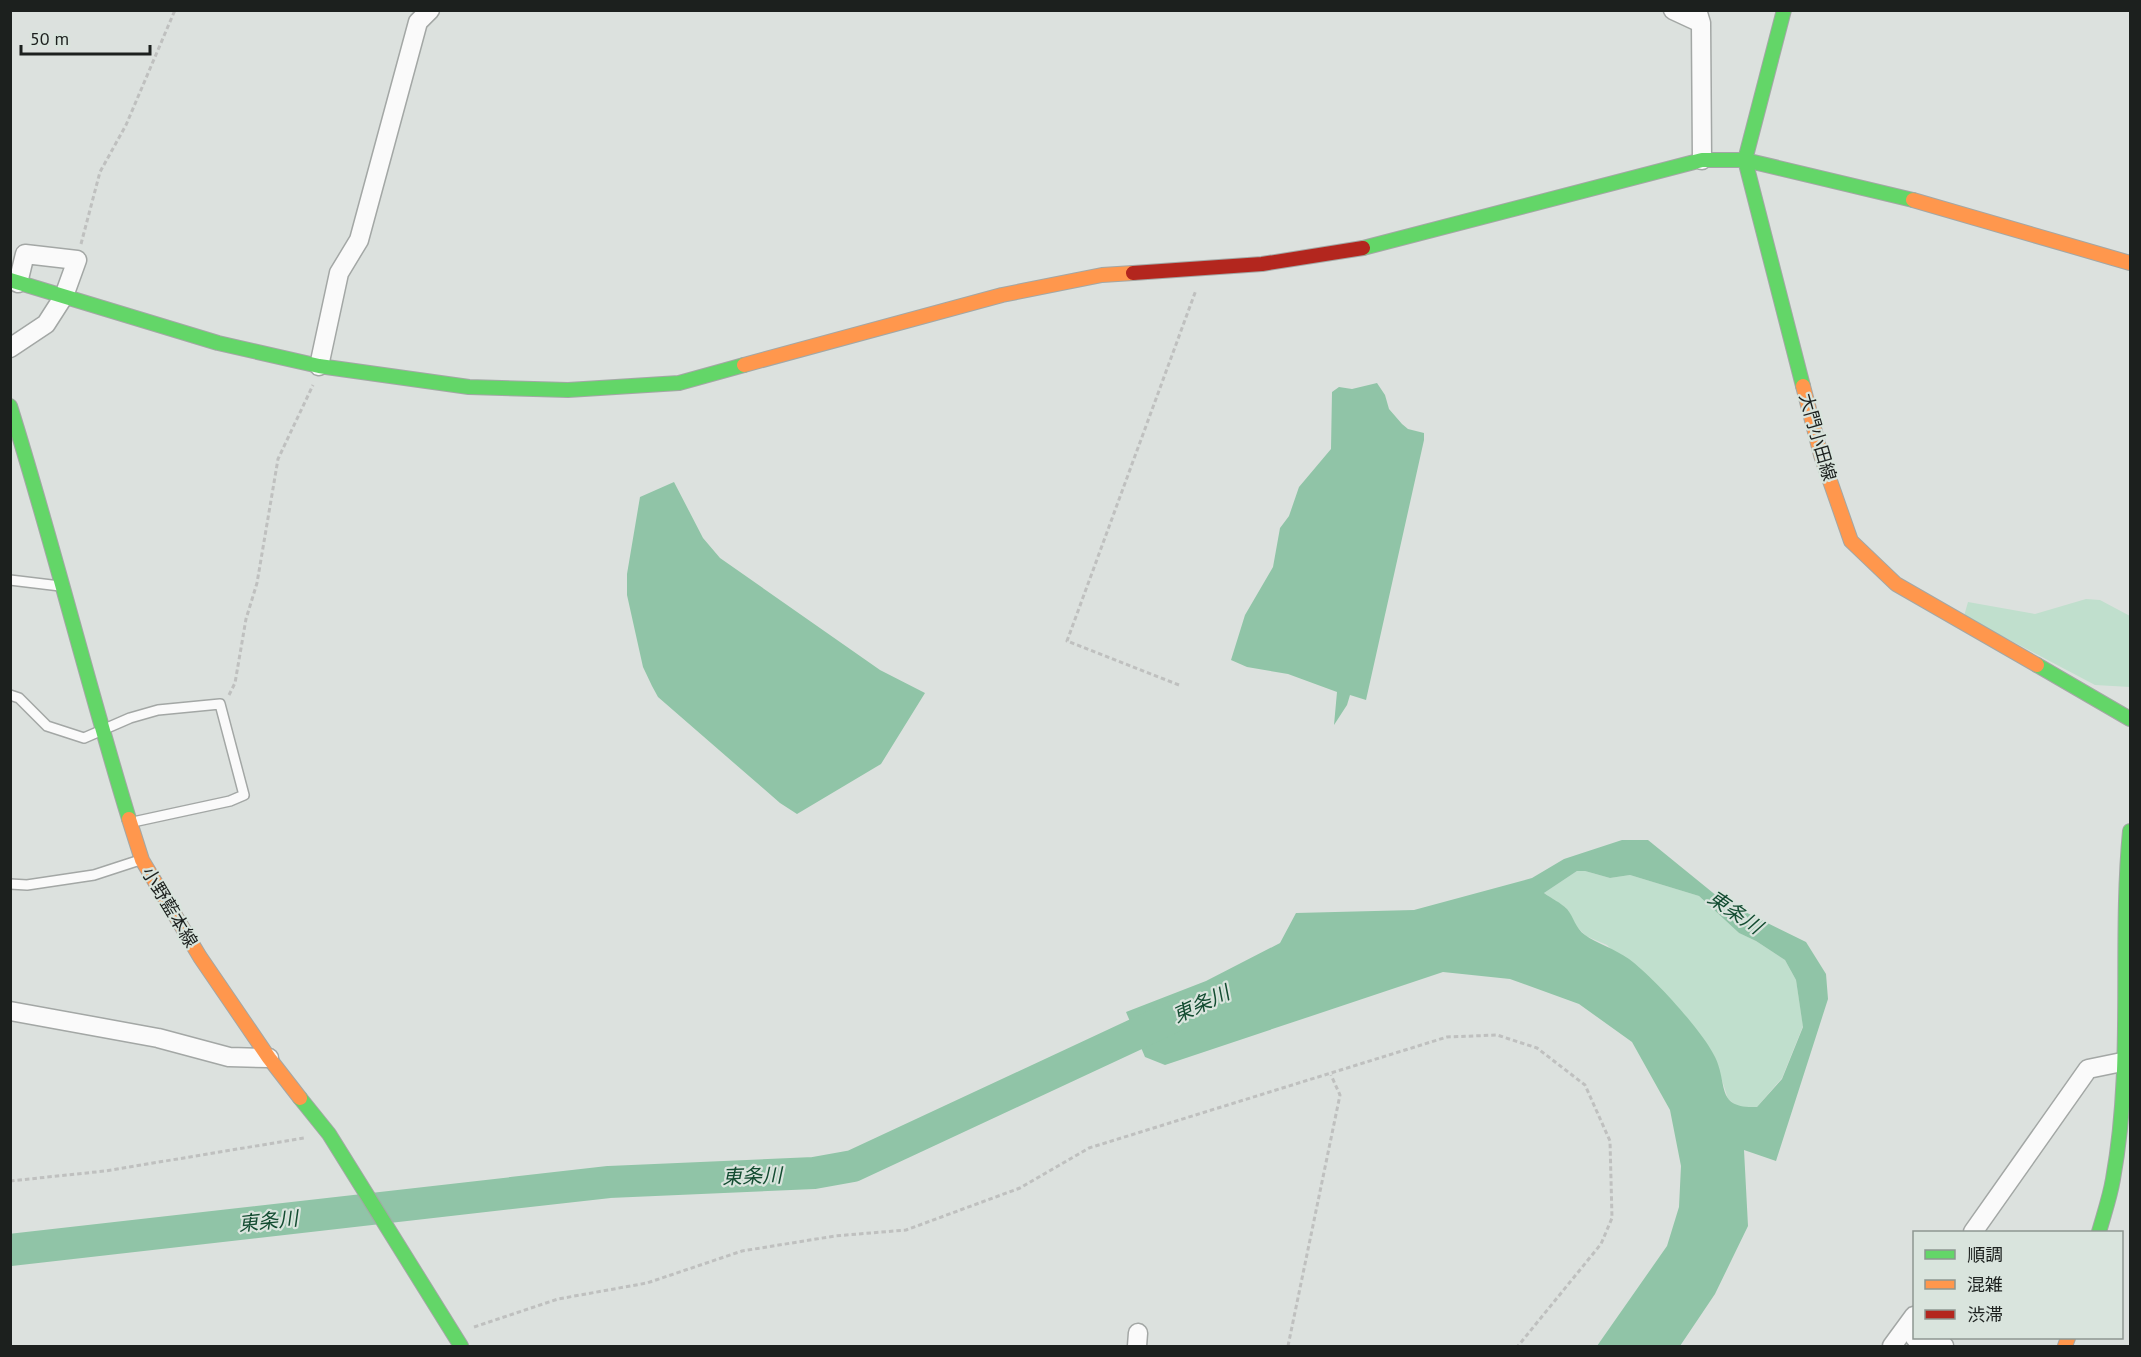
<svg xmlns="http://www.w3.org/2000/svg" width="2141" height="1357" font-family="'PT Sans','Noto Sans JP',sans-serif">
	<rect width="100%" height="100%" fill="#dce1de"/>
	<path fill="#c0dfcd" d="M2086,599l14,1 30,16v71l-35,-2 -131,-69 4,-14 67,12z
		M1577,871h8l25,7 20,-3 69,21 40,37 17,8 29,19 11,20 7,46 -21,52 -25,29h-19l-10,-8 -14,-44 -107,-110 -21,-9 -10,-10 -10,-18 -22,-15z"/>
	<path fill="#90c4a7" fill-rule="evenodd" d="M1377,383l8,12 4,14 13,15 6,5 16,4v7l-58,260 -16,-5 -3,10 -13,20 3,-33 -49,-18 -41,-7 -16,-7 14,-45 28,-48 7,-39 9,-12 10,-29 32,-38 1,-57 7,-5 13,2z
		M674,482l29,56 17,20 160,112 45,23 -44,71 -84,50 -17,-11 -122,-106 -6,-11 -9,-19 -16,-72v-21l13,-77z
		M1622,840h26l75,61 83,41 20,32 2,25 -52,162 -32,-11 4,76 -33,68 -35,52h-83l70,-100 12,-39 2,-41 -11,-56 -38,-68 -53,-38 -69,-25 -67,-7 -278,93 -20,-8 -19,-45 80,-31 74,-38 16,-30 118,-3 118,-32 32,-19zM1577,871h8l25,7 20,-3 69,21 40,37 17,8 29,19 11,20 7,47 -21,52 -25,28c-43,2 -28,-24 -43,-52 -14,-27 -61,-78 -85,-96 -14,-10 -33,-16 -44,-24 -10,-7 -11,-18 -18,-26 -6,-6 -16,-11 -23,-16z"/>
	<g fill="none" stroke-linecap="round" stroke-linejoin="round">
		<path stroke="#90c4a7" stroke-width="32" d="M10,1250l599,-68 205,-9 39,-7 322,-150"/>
		<defs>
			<path id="lane" d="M10,580l50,6
				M10,695l9,3 28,28 37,12 46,-20 28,-8 62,-6 24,91 -14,6 -97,21
				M10,884l17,1 67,-10 46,-15"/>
			<path id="street" d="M1673,10l28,13
				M1697,10l4,13 1,137
				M10,348l36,-24 18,-28 13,-36 -52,-6 -7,29
				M319,366l20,-93 20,-33 59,-218 12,-12
				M10,1011l148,27 71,19 40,1
				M1973,1232l115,-163 34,-7
				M1915,1338l29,8
				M1137,1346l1,-13
				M1892,1346l22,-30"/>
			<path id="fast" d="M1784,10l-39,150 58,226
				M1363,248l339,-88h43l168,40
				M10,280l208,63 101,23 150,21 99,3 111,-7 65,-18
				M10,406c43,137 77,276 119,413
				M2037,665l93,54
				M300,1098l29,36 132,212
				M2099,1232c5,-18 11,-35 14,-53 21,-115 6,-233 17,-348"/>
			<path id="slow" d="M1913,200l217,63
				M744,365l258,-70 100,-20 31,-2
				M1803,386l18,69 30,86 45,43 141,81
				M129,819l13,41 58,97 69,101 31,40
				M2065,1346l3,-8"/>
			<path id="jam" d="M1133,273l129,-9 101,-16"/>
		</defs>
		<use href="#lane" stroke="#a3a7a5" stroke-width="12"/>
		<use href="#street" stroke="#a3a7a5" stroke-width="21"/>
		<use href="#fast" stroke="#a3a7a5" stroke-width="16"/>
		<use href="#slow" stroke="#a3a7a5" stroke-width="16"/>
		<use href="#jam" stroke="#a3a7a5" stroke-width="16"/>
		<path stroke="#bfc0bf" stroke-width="3" stroke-dasharray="4.5 3" stroke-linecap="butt" d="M81,244l19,-72 26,-47 49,-115
			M1179,685l-112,-44 129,-351
			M229,695l6,-12 11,-64 11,-36 21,-124 35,-74
			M10,1181l95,-10 199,-33
			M474,1327l84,-28 89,-16 95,-32 93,-15 71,-6 114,-42 69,-40 358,-111 50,-2 40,13 48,37 25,56 2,77 -11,26 -83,102
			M1288,1346l52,-251 -9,-20"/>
		<use href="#lane" stroke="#fafafa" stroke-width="9"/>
		<use href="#street" stroke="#fafafa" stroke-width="18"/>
		<use href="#fast" stroke="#63d668" stroke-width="14"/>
		<use href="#slow" stroke="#ff974d" stroke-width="14"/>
		<use href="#jam" stroke="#b3261e" stroke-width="14"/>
	</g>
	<g text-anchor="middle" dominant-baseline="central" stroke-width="4.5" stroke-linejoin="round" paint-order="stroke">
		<g font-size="18" fill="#1c201e" stroke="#d9e4dd">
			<text transform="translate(1818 437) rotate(74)">大門小田線</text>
			<text transform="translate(170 907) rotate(59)">小野藍本線</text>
		</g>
		<g font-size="20" font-style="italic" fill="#134c31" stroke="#d9e4dd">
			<text transform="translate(1735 912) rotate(34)">東条川</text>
			<text transform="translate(1201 1004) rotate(-25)">東条川</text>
			<text transform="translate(752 1176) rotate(-2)">東条川</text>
			<text transform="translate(268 1221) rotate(-6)">東条川</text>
		</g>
	</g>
	<rect width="2141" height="1357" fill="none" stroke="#1c201e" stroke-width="24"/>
	<rect x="1913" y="1231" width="210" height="108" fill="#d9e4dd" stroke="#8d9691" stroke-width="1.5"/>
	<rect x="1925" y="1250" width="30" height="9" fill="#63d668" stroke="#8d9691" stroke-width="1.5"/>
	<text x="1967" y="1261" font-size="18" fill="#1c201e">順調</text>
	<rect x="1925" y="1280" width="30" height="9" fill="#ff974d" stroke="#8d9691" stroke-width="1.5"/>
	<text x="1967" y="1291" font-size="18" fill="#1c201e">混雑</text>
	<rect x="1925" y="1310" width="30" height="9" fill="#b3261e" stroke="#8d9691" stroke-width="1.5"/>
	<text x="1967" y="1321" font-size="18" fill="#1c201e">渋滞</text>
	<path d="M21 45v9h129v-9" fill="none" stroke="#1c201e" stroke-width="3"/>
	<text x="30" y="45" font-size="18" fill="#1c201e" stroke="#d9e4dd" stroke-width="4.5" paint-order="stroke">50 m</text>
</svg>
